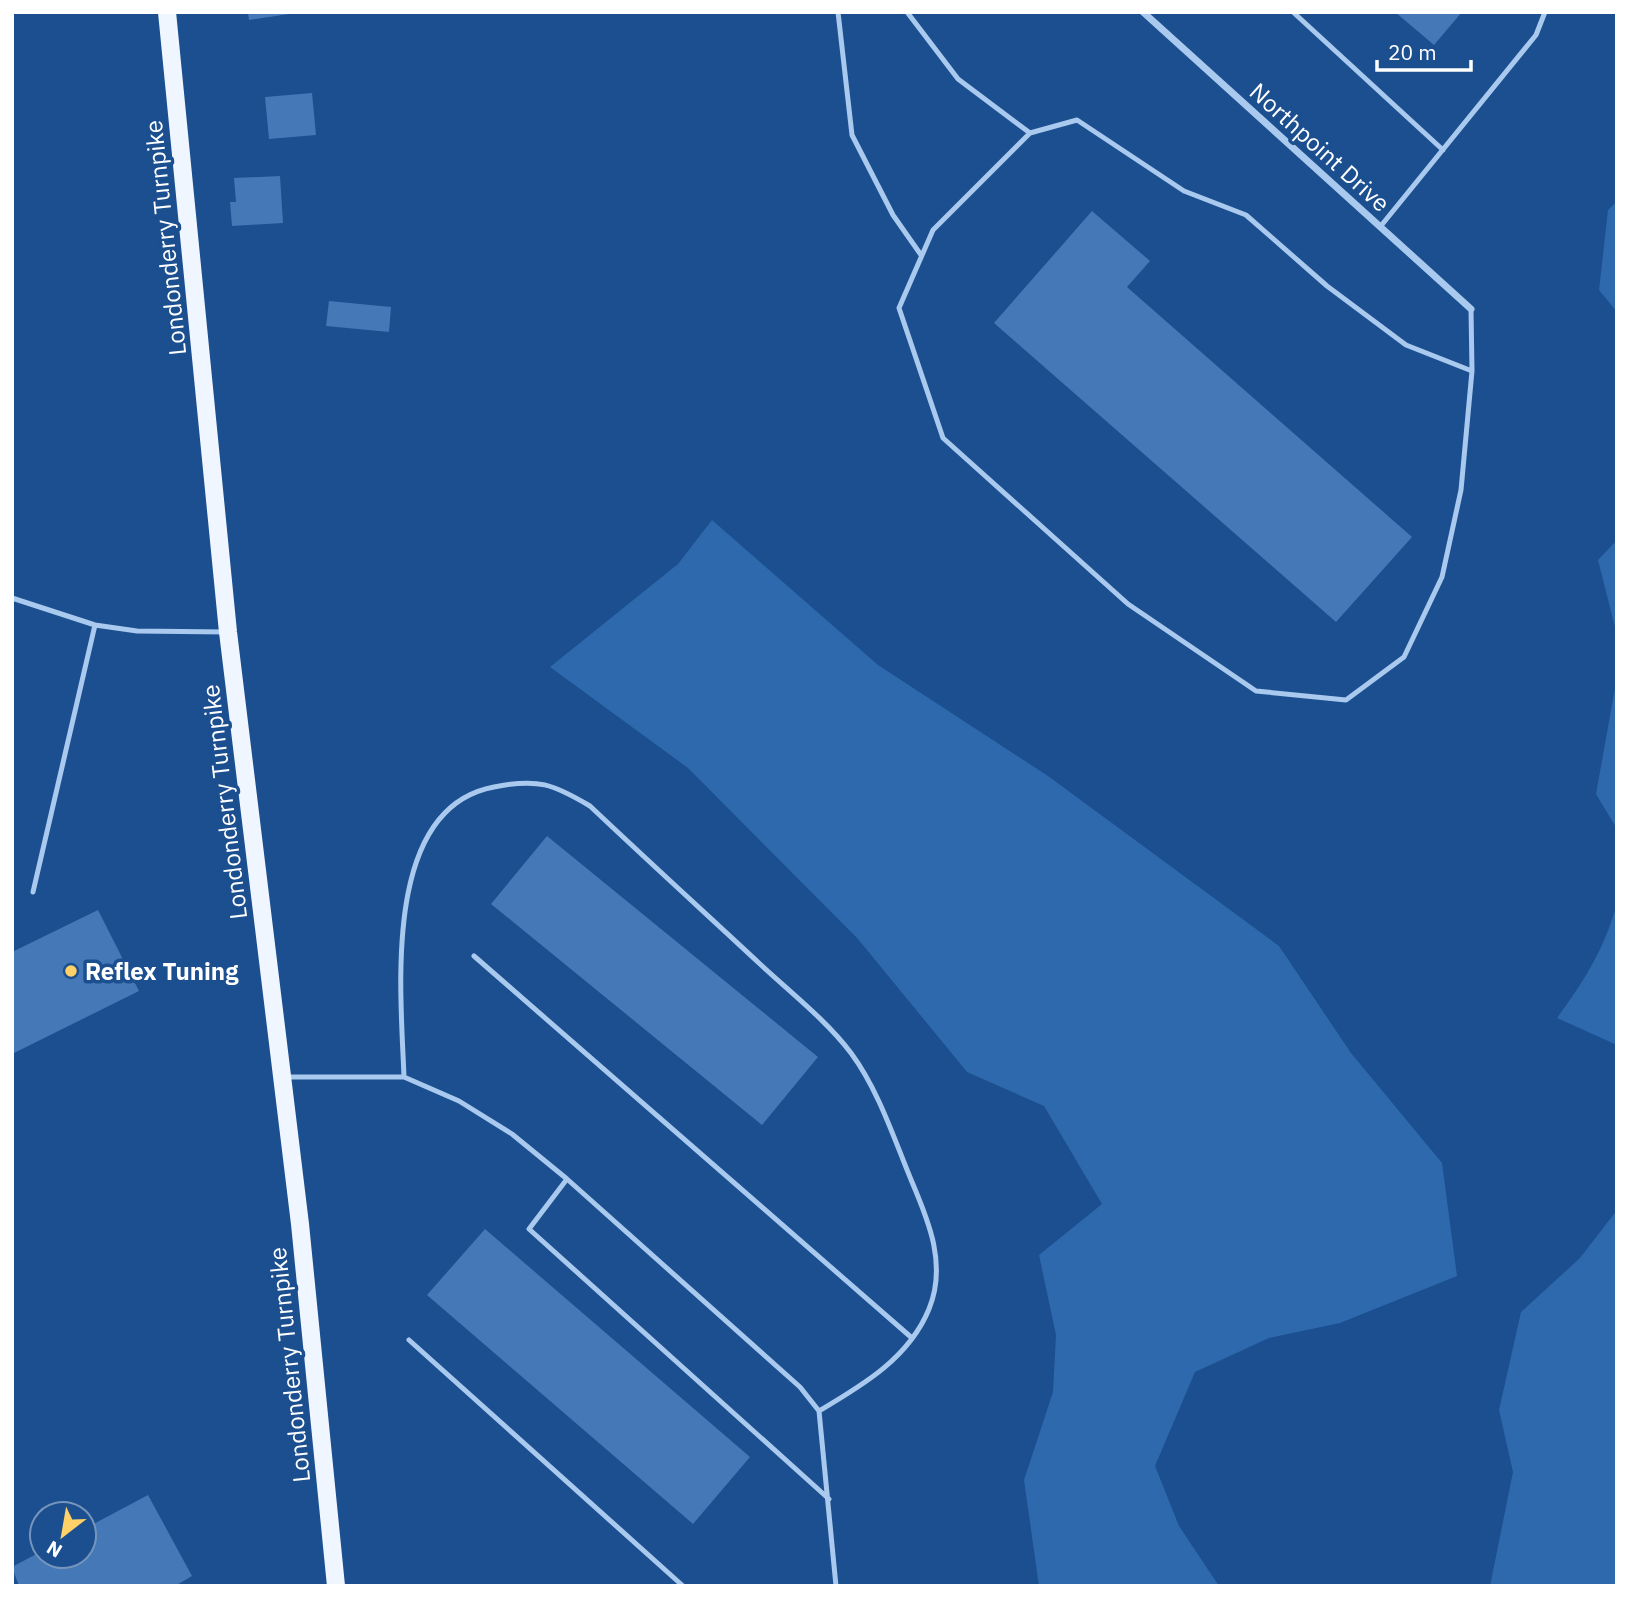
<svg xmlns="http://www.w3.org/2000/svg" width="1629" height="1598" viewBox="0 0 1629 1598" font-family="'IBM Plex Sans',sans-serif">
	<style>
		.green { fill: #2e69ad }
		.building { fill: #4478b7 }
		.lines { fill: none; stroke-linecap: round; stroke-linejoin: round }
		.service { stroke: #a9c9ee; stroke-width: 5 }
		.minor { stroke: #a9c9ee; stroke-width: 7 }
		.primary { stroke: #f0f6ff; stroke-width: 18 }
		.poi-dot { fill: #ffd166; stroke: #1b4f8f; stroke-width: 2.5 }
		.labels { text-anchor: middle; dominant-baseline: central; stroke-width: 7; stroke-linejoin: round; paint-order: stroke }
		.street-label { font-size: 24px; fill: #fff; stroke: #1b4f8f }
		.poi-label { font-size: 24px; font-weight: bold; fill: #fff; stroke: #1b4f8f; text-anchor: start }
	</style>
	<rect width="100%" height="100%" fill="#1b4f8f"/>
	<!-- green -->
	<path class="green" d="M1617 201V312L1599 290 1608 210Z
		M712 520 878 665 1048 776 1279 946 1351 1053 1442 1163 1457 1276 1340 1323 1269 1338 1195 1372 1155 1466 1179 1526 1219 1586H1039L1024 1480 1053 1392 1056 1335 1039 1255 1102 1204 1044 1106 967 1072 858 939 688 768 550 667 678 564Z
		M1617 540V635L1598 560Z
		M1617 677V829L1596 794Z
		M1617 903V1045L1557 1018C1584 981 1605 948 1617 903Z
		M1617 1210V1586H1490L1513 1472 1499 1410 1521 1312 1580 1258Z"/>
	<!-- building -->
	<path class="building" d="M248 12H289V14L249 20Z
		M1395 12H1462L1434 45Z
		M312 93 316 135 269 139 265 97Z
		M280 176 283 223 232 226 230 202H236L234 178Z
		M1092 211 1150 261 1127 287 1412 537 1336 622 994 323Z
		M329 301 391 307 389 332 326 326Z
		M547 836 818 1057 762 1125 491 904Z
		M98 910 139 991 12 1054V952Z
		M485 1229 750 1457 693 1524 427 1295Z
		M148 1495 192 1576 175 1586H19L12 1567 42 1551V1556H84V1529Z"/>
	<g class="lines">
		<!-- service -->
		<path class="service" d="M838 12 852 135 893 215 921 255
			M907 12 958 79 1030 133
			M1293 12 1443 150
			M1380 227 1536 35 1545 12
			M1471 309 1472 371 1461 490 1442 577 1404 657 1346 700 1256 691 1128 604 943 438 899 308 933 230 1030 133 1077 120 1184 191 1246 215 1327 286 1406 345 1472 371
			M12 598 95 625 137 631 225 632
			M33 892 95 625
			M474 956 912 1338
			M285 1077H404L459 1101 512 1134 567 1179 800 1387 819 1411 836 1586
			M404 1077C401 993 381 808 494 787 538 778 553 784 590 806 646 859 703 911 760 964 790 992 826 1020 851 1053 879 1091 894 1139 912 1182 929 1222 947 1265 929 1309 909 1358 863 1385 819 1411
			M567 1179 529 1229 829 1499
			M409 1340 683 1586"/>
		<!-- minor -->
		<path class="minor" d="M1143 12 1471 309"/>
		<!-- primary -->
		<path class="primary" d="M167 12 228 632 300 1224 336 1586"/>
	</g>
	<!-- markers -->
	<circle class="poi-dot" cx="71" cy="971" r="7"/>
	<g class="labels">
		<!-- street labels -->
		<g class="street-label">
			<text transform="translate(1320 147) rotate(42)">Northpoint Drive</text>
			<text transform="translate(165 238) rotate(-96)">Londonderry Turnpike</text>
			<text transform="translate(224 802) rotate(-97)">Londonderry Turnpike</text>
			<text transform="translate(289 1365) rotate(-96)">Londonderry Turnpike</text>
		</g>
		<!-- poi labels -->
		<g class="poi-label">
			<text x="85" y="971">Reflex Tuning</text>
		</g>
	</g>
	<!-- border -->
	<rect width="1629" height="1598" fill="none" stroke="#ffffff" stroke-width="28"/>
	<!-- north arrow -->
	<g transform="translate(63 1535) rotate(211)"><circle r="33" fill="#1b4f8f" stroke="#7695bc" stroke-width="2"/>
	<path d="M0-5L12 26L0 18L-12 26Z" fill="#ffd166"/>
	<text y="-10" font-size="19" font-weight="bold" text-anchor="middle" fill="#ffffff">N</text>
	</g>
	<!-- scale -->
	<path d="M1377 60v10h94v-10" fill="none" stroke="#ffffff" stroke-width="3.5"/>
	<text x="1388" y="60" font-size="21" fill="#ffffff" stroke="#1b4f8f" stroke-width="5" paint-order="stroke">20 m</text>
</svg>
